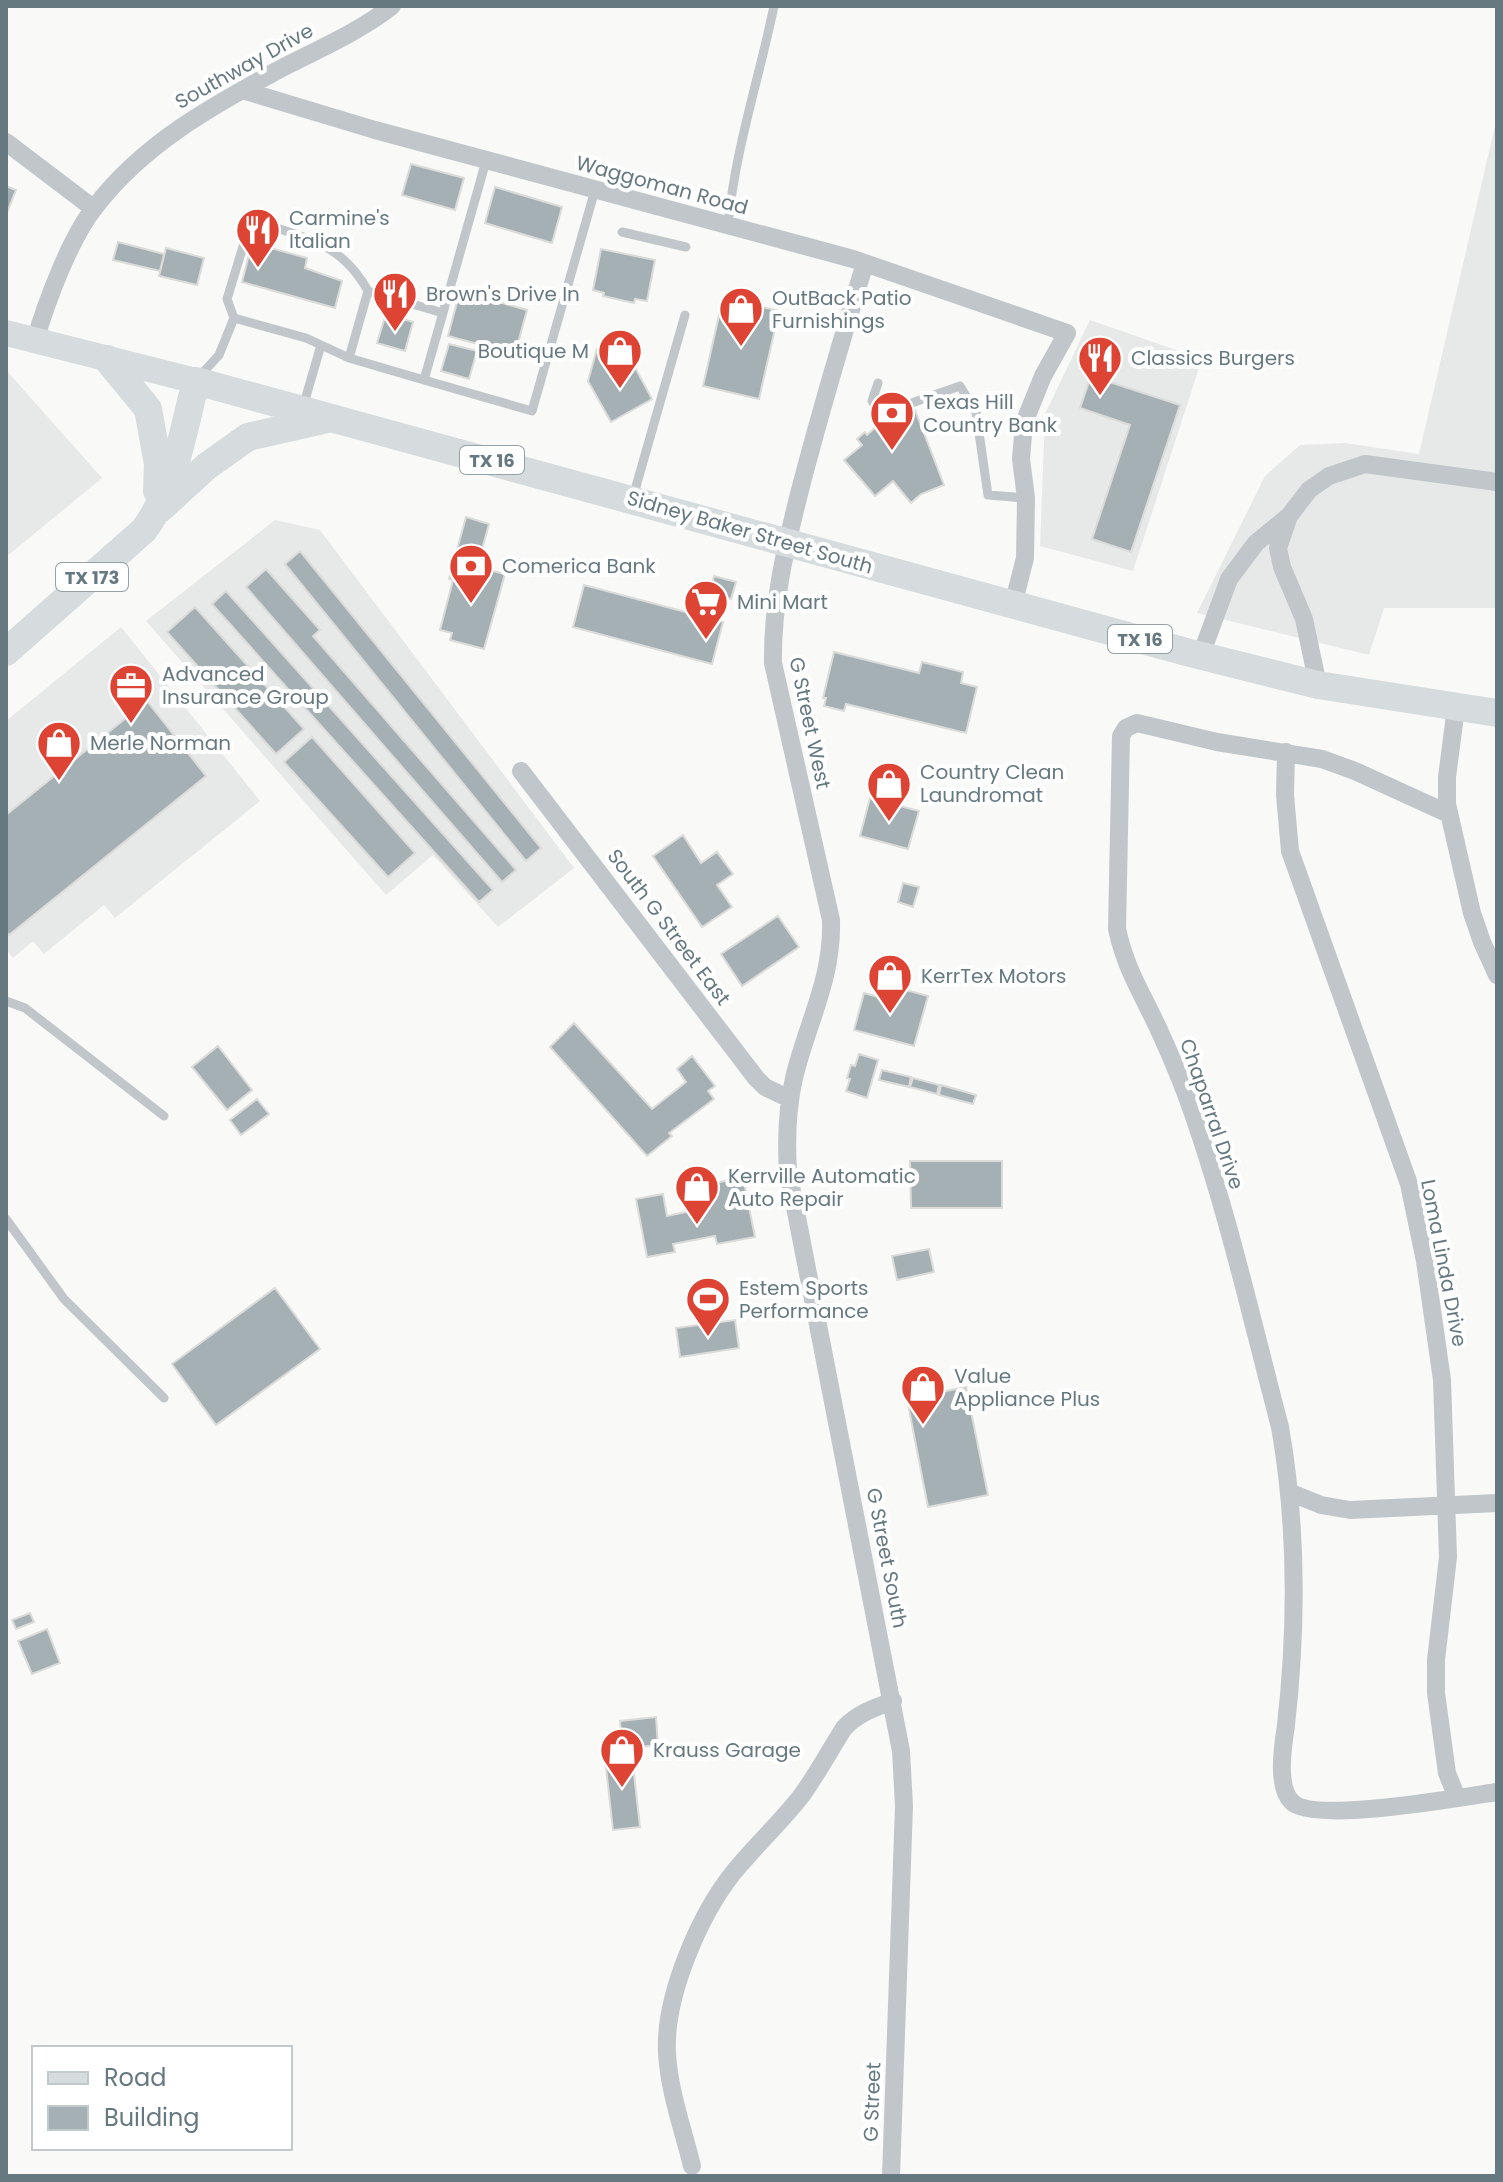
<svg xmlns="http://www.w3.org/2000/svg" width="1503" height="2182" viewBox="0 0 1503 2182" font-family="Poppins,sans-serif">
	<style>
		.built { fill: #e7e9e8 }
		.building { fill: #a5b0b4; stroke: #dbdbd9; stroke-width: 2 }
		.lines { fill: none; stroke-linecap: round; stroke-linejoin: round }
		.lane { stroke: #c0c6c9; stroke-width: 9 }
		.street { stroke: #c0c6c9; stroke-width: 18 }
		.secondary { stroke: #d6dbde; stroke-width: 26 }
		.primary { stroke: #d6dbde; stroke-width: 28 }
		.labels { text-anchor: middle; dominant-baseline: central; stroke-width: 8; stroke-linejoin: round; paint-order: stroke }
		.shield { fill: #fff; stroke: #94a1a7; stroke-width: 2 }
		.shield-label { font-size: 18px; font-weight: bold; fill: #667981 }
		.street-label { font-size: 20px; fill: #667981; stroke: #fff }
		.poi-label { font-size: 20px; fill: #667981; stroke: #fff; text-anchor: start }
	</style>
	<rect width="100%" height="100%" fill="#f9f9f7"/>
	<!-- built -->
	<path class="built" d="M1497 117V608H1384L1369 655 1197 613 1265 476 1300 445 1345 443 1419 454Z
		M1090 320 1202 359 1133 571 1040 546 1045 414Z
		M6 370 102 478 6 557Z
		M275 520 320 530 574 868 498 927 433 855 386 895 146 621Z
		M121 627 260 801 115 918 104 905 44 954 33 941 13 958 6 949V721Z"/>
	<!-- building -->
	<path class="building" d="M411 164 464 178 455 210 402 195Z
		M6 186 16 190 6 215Z
		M495 187 562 207 552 243 485 223Z
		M118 242 164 254 160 271 113 260Z
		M252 243 307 258 305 268 342 281 335 308 242 282Z
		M166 248 204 258 197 285 159 276Z
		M601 249 655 260 647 301 635 299 634 303 603 296 604 293 593 290Z
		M460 291 527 310 515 354 448 336Z
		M723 298 779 311 759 399 703 386Z
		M386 314 413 322 405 351 377 343Z
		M449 344 477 351 469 379 441 371Z
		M597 349 630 358 652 399 611 422 588 381Z
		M1091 376 1180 405 1131 552 1092 539 1130 425 1080 408Z
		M915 410 944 485 921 494 911 503 893 481 875 496 844 460 862 445 857 439 865 432 867 435 877 426 883 432 889 427 887 421Z
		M466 517 489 524 477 567 505 574 484 649 450 640 452 633 440 630 453 580 449 579Z
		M300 551 541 848 526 861 285 564Z
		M266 569 320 630 313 636 516 870 502 882 246 587Z
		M714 576 736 582 731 599 710 593Z
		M584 585 723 622 712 664 573 627Z
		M226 591 493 890 479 902 212 604Z
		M195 607 304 729 276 754 167 632Z
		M834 652 919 673 922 662 963 672 961 683 977 687 966 733 846 704 844 711 824 706 826 698H823Z
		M147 701 206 776 9 935 6 931V815Z
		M312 737 415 853 388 877 284 762Z
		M870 798 919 811 908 849 860 836Z
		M683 835 701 863 717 852 733 874 717 885 732 907 702 927 653 856Z
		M903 883 919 887 913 907 898 902Z
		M778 916 799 947 742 986 721 954Z
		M895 987 928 996 914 1046 854 1030 864 993 892 1001Z
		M574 1023 652 1109 686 1082 677 1069 692 1056 715 1086 708 1091 714 1099 669 1133 672 1136 647 1156 550 1047Z
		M218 1046 252 1090 227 1110 192 1067Z
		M859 1054 878 1060 867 1098 846 1091 850 1079 847 1078 851 1065 855 1066Z
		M882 1070 911 1077 909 1087 879 1080Z
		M913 1078 939 1085 937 1094 910 1087Z
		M941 1085 976 1095 973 1104 939 1095Z
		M257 1099 269 1114 241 1135 230 1120Z
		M910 1161H1002V1208H911Z
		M743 1177 755 1237 717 1244 715 1236 673 1244 675 1252 647 1257 636 1199 663 1194 667 1216 710 1207 706 1185Z
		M929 1249 934 1272 897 1280 892 1256Z
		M275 1288 320 1349 216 1425 172 1364Z
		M735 1320 739 1348 680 1357 676 1328Z
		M966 1387 988 1495 928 1507 907 1399Z
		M30 1613 34 1622 16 1629 12 1620Z
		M47 1629 60 1663 32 1674 18 1641Z
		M656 1717 658 1745 631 1748 640 1827 613 1830 604 1750 622 1748 620 1721Z"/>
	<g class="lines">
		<!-- lane -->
		<path class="lane" d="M486 161 424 380 532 411 595 190
			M728 225C735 150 759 79 774 6
			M622 232 686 247
			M234 318 227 299 245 240 256 224 262 223C310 240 342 244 368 291
			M198 378 219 355 234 318 306 338 349 358
			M424 380 349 358 368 291 443 313
			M878 383 872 401 878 410 886 412 960 386 976 412 988 495 1026 498
			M303 407 321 345
			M633 497 685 315
			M6 1001 25 1008 164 1116
			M6 1219 64 1299 164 1398"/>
		<!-- street -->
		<path class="street" d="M242 90 375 130 853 259 1067 333 1043 376 1024 423 1021 459 1026 498 1025 558 1013 605
			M6 142 93 208
			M865 263C842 339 819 416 799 494 785 550 772 605 773 663L831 920C833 979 807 1023 794 1078 787 1109 786 1139 788 1171L901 1751 904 1806 891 2176
			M35 341C46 303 70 238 95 207 143 144 212 106 280 69 317 50 359 32 392 6
			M1289 516 1309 490 1329 476 1365 464 1497 482
			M1201 655 1229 579 1256 543 1289 516 1278 548 1282 567 1304 619 1318 685
			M1456 708 1447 777V804L1472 913 1482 942 1497 975
			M1286 752 1285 795 1290 851 1409 1184 1425 1261 1442 1380 1448 1557 1436 1660V1693L1447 1773 1457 1798
			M521 771 756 1078 765 1087 790 1099
			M1449 814 1355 771 1322 759 1217 742 1137 723 1126 728 1121 736 1117 929C1126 970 1142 993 1159 1030 1169 1052 1179 1075 1187 1097 1226 1204 1251 1317 1280 1427 1297 1524 1297 1627 1286 1725 1283 1745 1276 1787 1292 1802 1314 1824 1463 1797 1497 1792
			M1289 1492 1321 1505 1350 1510 1497 1503
			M692 2166C683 2129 669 2091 667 2053 664 1997 699 1916 733 1873 755 1846 781 1822 802 1795 817 1774 830 1750 844 1728 858 1713 874 1708 893 1701"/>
		<!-- secondary -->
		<path class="secondary" d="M6 333 196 381"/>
		<!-- primary -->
		<path class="primary" d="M107 359 148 409 158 464 157 491
			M160 509 207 466 248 437 327 419
			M6 652 144 530C175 488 183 431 196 381L1190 653 1318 685 1497 713"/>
	</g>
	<!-- icons -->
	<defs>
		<g id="restaurant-pin" transform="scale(2.3)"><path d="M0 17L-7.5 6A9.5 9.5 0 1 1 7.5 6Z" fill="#dd4434" stroke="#fff"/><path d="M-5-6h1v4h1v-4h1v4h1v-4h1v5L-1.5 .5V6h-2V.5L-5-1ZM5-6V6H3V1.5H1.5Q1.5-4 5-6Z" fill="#fff"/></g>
		<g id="shop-pin" transform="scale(2.3)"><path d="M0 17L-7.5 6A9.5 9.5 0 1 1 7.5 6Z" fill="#dd4434" stroke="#fff"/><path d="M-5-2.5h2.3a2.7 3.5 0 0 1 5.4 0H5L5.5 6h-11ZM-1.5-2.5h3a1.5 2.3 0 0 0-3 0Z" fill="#fff"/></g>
		<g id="bank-pin" transform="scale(2.3)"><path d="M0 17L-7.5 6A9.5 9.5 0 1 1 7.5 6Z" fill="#dd4434" stroke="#fff"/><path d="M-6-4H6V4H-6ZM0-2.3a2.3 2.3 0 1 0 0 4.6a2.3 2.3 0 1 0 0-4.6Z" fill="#fff"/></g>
		<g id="supermarket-pin" transform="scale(2.3)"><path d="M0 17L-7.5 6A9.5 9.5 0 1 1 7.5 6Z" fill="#dd4434" stroke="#fff"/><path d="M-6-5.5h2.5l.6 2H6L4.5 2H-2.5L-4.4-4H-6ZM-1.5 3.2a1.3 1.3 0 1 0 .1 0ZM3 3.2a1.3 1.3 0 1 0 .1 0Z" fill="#fff"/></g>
		<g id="office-pin" transform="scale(2.3)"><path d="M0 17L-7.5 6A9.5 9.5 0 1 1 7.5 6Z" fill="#dd4434" stroke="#fff"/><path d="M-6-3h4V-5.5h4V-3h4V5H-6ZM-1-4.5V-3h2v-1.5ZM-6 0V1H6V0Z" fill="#fff"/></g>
		<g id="stadium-pin" transform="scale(2.3)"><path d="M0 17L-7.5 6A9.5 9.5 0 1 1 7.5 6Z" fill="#dd4434" stroke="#fff"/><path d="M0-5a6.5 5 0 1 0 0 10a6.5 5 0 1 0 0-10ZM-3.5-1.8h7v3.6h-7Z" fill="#fff"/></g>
	</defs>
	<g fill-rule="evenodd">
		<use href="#restaurant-pin" x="258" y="230"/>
		<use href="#restaurant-pin" x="395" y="294"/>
		<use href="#shop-pin" x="741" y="309"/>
		<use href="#shop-pin" x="620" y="351"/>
		<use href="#restaurant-pin" x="1100" y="358"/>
		<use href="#bank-pin" x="892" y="413"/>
		<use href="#bank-pin" x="471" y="566"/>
		<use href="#supermarket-pin" x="706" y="602"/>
		<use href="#office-pin" x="131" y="686"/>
		<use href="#shop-pin" x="59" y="743"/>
		<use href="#shop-pin" x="889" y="784"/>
		<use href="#shop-pin" x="890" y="976"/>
		<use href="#shop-pin" x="697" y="1187"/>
		<use href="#stadium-pin" x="708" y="1299"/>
		<use href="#shop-pin" x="923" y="1387"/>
		<use href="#shop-pin" x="622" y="1750"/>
	</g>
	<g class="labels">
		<!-- shield labels -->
		<g class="shield">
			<rect x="460" y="446" width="64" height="28" rx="6"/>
			<rect x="56" y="563" width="72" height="28" rx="6"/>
			<rect x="1108" y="625" width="64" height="28" rx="6"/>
		</g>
		<g class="shield-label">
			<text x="492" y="460">TX 16</text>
			<text x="92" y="577">TX 173</text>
			<text x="1140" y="639">TX 16</text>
		</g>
		<!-- street labels -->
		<g class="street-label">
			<text transform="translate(244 66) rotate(-29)">Southway Drive</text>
			<text transform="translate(662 185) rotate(15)">Waggoman Road</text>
			<text transform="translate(750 532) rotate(16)">Sidney Baker Street South</text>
			<text transform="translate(810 723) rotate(78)">G Street West</text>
			<text transform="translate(669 927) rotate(53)">South G Street East</text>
			<text transform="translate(1212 1114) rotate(71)">Chaparral Drive</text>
			<text transform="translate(1444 1263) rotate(79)">Loma Linda Drive</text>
			<text transform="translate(887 1558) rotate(79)">G Street South</text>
			<text transform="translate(872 2102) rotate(-88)">G Street</text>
		</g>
		<!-- poi labels -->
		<g class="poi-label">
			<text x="289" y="218">Carmine's<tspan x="289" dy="23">Italian</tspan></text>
			<text x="426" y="294">Brown's Drive In</text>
			<text x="772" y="298">OutBack Patio<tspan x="772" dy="23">Furnishings</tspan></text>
			<text x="589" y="351" text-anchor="end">Boutique M</text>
			<text x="1131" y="358">Classics Burgers</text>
			<text x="923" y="402">Texas Hill<tspan x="923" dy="23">Country Bank</tspan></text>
			<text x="502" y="566">Comerica Bank</text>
			<text x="737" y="602">Mini Mart</text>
			<text x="162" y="674">Advanced<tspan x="162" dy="23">Insurance Group</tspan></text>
			<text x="90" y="743">Merle Norman</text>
			<text x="920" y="772">Country Clean<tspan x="920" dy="23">Laundromat</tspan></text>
			<text x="921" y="976">KerrTex Motors</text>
			<text x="728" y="1176">Kerrville Automatic<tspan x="728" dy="23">Auto Repair</tspan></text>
			<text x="739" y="1288">Estem Sports<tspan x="739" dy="23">Performance</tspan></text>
			<text x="954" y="1376">Value<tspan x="954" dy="23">Appliance Plus</tspan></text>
			<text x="653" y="1750">Krauss Garage</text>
		</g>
	</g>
	<!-- border -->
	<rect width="1503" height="2182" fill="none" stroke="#667981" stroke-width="16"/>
	<!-- legend -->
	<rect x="32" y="2046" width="260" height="104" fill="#ffffff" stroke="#c2c9cd" stroke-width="2"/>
	<rect x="48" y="2072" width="40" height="12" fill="#d6dbde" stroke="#c2c9cd" stroke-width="2"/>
	<text x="104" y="2086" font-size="24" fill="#667981">Road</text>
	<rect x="48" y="2106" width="40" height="24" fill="#a5b0b4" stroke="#c2c9cd" stroke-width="2"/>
	<text x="104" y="2126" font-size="24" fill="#667981">Building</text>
</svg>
